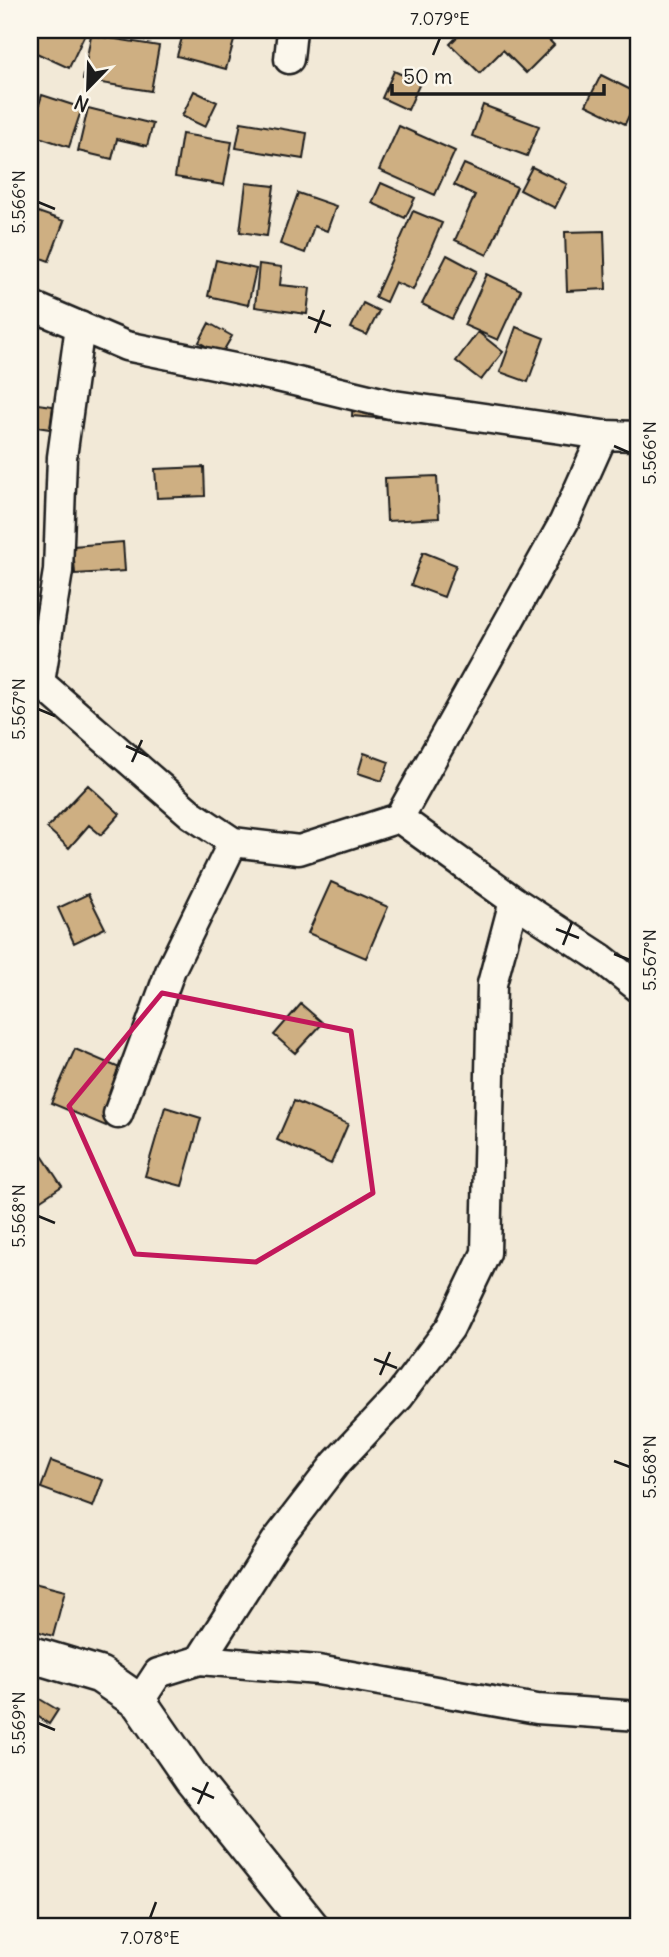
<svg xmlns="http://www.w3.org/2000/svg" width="669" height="1957" viewBox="0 0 669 1957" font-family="Delius,sans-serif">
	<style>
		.building { fill: #ceaf82; stroke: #1c1c1c; stroke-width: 2 }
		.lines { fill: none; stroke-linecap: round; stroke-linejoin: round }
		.minor-casing { stroke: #1c1c1c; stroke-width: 33 }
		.tertiary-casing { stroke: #1c1c1c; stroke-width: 40 }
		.minor { stroke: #fbf7ec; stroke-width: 28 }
		.tertiary { stroke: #fbf7ec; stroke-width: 35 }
		.marked { fill: none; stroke: #c2185b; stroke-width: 5; stroke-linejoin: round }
		.ticks { fill: none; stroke: #1c1c1c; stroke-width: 2.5 }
		.neatline { fill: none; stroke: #1c1c1c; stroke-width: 2.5 }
		.ticks-label { font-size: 18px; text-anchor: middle; fill: #1c1c1c }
	</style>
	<rect width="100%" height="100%" fill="#f2e9d7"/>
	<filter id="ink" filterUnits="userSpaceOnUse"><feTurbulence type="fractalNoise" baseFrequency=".0143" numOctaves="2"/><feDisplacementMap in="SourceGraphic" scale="14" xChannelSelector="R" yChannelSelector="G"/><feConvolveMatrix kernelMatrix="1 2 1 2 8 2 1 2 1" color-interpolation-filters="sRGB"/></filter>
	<g filter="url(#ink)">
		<!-- building -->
		<path class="building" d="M30 30H87L69 68 30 50Z
			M184 30H237L226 69 177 56Z
			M464 30H539L554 45 526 73 503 50 480 73 450 44Z
			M91 35 159 46 151 91 83 80Z
			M394 71 420 83 408 110 382 98Z
			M601 75 639 94 625 124 586 105Z
			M194 91 217 102 205 127 182 116Z
			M42 95 82 108 69 147 30 134Z
			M483 105 539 126 527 156 472 136Z
			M88 108 153 124 147 146 117 139 112 159 78 151Z
			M241 122 307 133 303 159 236 148Z
			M399 126 455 151 435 195 379 170Z
			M182 134 232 142 224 185 175 177Z
			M464 164 517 187 487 255 455 240 475 195 454 185Z
			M532 167 567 184 555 208 520 190Z
			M246 183 274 186 267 236 240 232Z
			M381 183 415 198 405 218 372 203Z
			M298 193 336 206 327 231 314 226 305 253 280 244Z
			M413 211 442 223 413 290 395 282 386 302 375 297Z
			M38 212 64 221 49 261 30 254V235Z
			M604 231 606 289 567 291 565 232Z
			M447 255 477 271 452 319 422 304Z
			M216 260 256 269 248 305 208 296Z
			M259 264 282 267 280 285 310 288 307 314 255 307Z
			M487 274 521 290 498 340 464 325Z
			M363 303 379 311 367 335 351 328Z
			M209 323 232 336 221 355 199 342Z
			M516 327 544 338 528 382 500 372Z
			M478 332 503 352 481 380 456 361Z
			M353 397 389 400 388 419 352 416Z
			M30 403 53 406 50 429 30 426Z
			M204 467 205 496 157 498 155 469Z
			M437 476 439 518 387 521 385 478Z
			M123 542 125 571 75 574 73 546Z
			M423 552 456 565 444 597 411 585Z
			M364 753 389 762 382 781 358 773Z
			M88 785 120 814 101 835 89 825 69 848 47 828Z
			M331 882 388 907 366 958 308 933Z
			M88 894 105 928 74 943 58 908Z
			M301 1004 323 1023 295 1053 274 1035Z
			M75 1049 129 1072 106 1126 51 1103Z
			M294 1101 348 1124 331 1164 277 1140Z
			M165 1107 201 1118 182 1186 145 1176Z
			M37 1148 62 1186 30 1207V1153Z
			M51 1461 103 1480 93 1507 41 1488Z
			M30 1582 65 1591 53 1636 30 1629Z
			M38 1698 58 1710 49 1724 30 1711Z"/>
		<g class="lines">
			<!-- minor casing -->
			<g class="minor-casing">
				<path id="minor" d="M289 59 292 30
					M30 305 126 346 273 376 394 405 603 435 639 436
					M30 674 191 814 233 842 299 850 399 818 564 522 603 435
					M40 682 58 571 62 457 80 326
					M399 818 514 901 601 958 639 988
					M118 1114 171 969 233 842
					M200 1660 276 1541 336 1463 398 1397 450 1328 486 1253 492 984 514 901
					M139 1702 158 1673 200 1660 318 1670 537 1709 639 1716"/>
			</g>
			<!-- tertiary casing -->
			<g class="tertiary-casing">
				<path id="tertiary" d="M30 1654 100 1675 139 1702 192 1779 311 1927"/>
			</g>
			<!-- minor -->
			<use href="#minor" class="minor"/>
			<!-- tertiary -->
			<use href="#tertiary" class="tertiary"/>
		</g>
	</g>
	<!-- marked area -->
	<path class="marked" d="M162 993 351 1031 373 1193 256 1262 135 1254 69 1106Z"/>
	<!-- ticks -->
	<path class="ticks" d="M433 55 440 38M38 202 55 209M308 317 331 326M315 333 324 310M614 446 630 453M38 709 55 716M126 746 148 756M132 762 142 740M556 929 579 938M563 945 572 922M614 954 630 960M38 1216 55 1223M374 1359 397 1368M380 1375 390 1352M614 1461 630 1467M38 1723 55 1730M192 1788 214 1798M198 1804 208 1782M150 1918 156 1902"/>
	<!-- margin -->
	<rect width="669" height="1957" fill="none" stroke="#fbf7ec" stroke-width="77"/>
	<!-- north arrow -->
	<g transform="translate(88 88) rotate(203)" stroke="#fbf7ec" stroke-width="5" paint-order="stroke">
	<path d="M0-5L12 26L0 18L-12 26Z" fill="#1c1c1c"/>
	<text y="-10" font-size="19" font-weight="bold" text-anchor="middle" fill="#1c1c1c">N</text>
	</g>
	<!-- scale -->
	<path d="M392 84v10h212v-10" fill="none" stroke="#1c1c1c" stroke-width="3.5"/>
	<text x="403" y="84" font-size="21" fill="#1c1c1c" stroke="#fbf7ec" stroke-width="5" paint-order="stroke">50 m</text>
	<rect x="38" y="38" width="592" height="1880" class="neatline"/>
	<g class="ticks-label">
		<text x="440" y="25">7.079°E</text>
		<text transform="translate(19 202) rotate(-90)" y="6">5.566°N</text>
		<text transform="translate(650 453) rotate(-90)" y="6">5.566°N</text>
		<text transform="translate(19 709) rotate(-90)" y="6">5.567°N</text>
		<text transform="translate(650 960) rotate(-90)" y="6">5.567°N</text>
		<text transform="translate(19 1216) rotate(-90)" y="6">5.568°N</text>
		<text transform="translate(650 1467) rotate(-90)" y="6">5.568°N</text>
		<text transform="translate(19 1723) rotate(-90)" y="6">5.569°N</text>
		<text x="150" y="1944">7.078°E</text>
	</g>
</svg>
